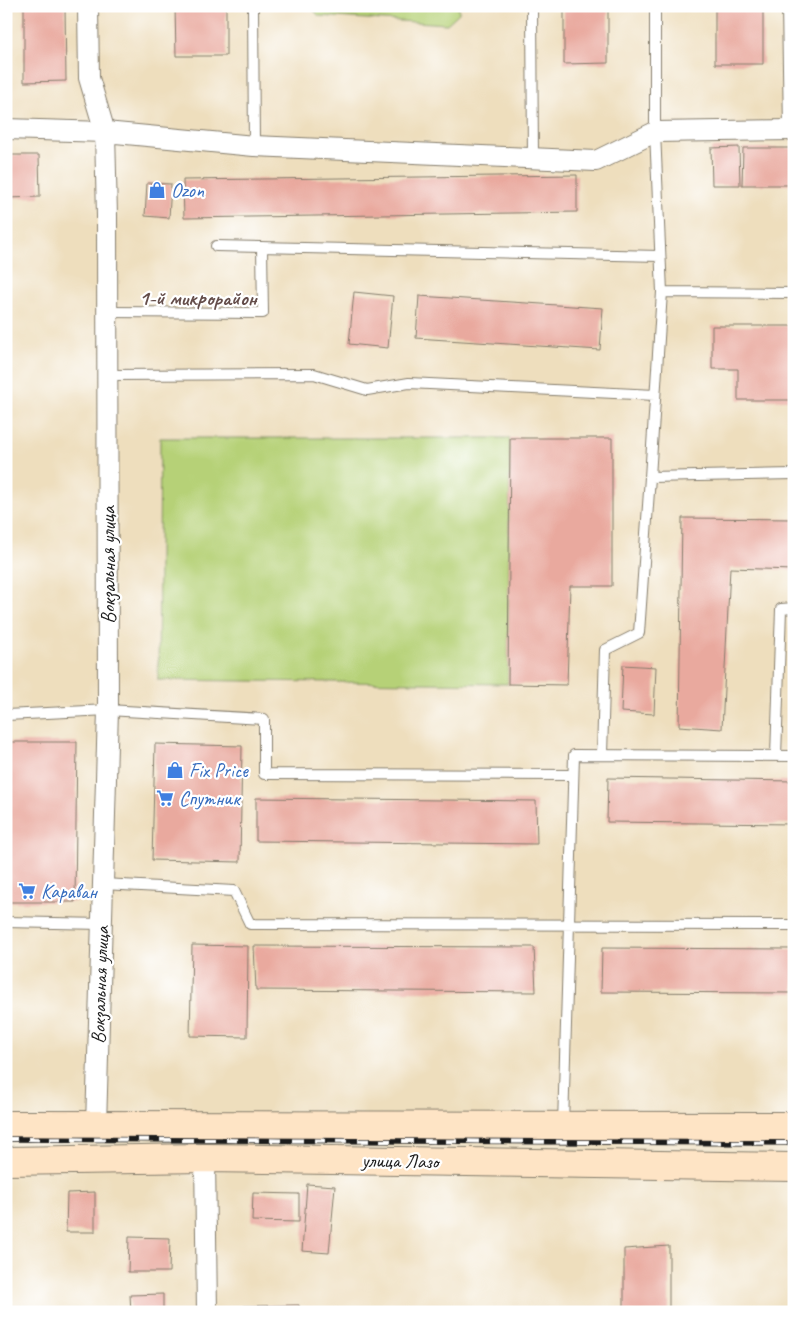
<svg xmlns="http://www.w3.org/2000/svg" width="800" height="1318" viewBox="0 0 800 1318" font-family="Caveat,sans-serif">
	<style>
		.green { fill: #b6d177; stroke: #69764a }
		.building { fill: #e9a99e }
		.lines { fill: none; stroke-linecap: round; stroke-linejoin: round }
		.lane-casing { stroke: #857d6c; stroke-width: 12 }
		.street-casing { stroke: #857d6c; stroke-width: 22 }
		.secondary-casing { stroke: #857d6c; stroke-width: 30 }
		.lane { stroke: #fff; stroke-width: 10 }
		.street { stroke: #fff; stroke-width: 20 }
		.secondary { stroke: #fee4c5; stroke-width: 28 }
		.rail-casing { stroke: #1c1c1c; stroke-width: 5.5 }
		.rail { stroke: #fff; stroke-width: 4; stroke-dasharray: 11; stroke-linecap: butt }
		.labels { text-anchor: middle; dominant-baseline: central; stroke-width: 4.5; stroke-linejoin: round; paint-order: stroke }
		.shop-label { font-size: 20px; fill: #366cbe; stroke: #fff; text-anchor: start }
		.street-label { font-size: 20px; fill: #1c1c1c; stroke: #fff }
		.neighbourhood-label { font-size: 21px; font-weight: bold; fill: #644d4a; stroke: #fff }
	</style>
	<rect width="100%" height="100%" fill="#fff"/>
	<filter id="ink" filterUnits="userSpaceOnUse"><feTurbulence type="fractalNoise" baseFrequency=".02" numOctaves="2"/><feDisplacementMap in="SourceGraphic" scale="10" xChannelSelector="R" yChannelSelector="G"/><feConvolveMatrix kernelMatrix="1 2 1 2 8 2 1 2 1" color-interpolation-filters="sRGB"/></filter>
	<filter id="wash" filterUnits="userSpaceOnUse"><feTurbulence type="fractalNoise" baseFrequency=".0096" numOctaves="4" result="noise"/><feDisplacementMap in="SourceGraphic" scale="20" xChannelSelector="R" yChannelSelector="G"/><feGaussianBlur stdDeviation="1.12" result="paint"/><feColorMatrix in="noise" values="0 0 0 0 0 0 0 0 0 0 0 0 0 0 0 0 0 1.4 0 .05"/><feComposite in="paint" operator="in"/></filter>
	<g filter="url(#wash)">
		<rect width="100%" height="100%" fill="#eedebd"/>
		<!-- green -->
		<path class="green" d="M310 6H459V13L447 24 319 16Z
			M160 438H510L508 684 158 680Z"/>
		<g id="blocks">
			<!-- building -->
			<path class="building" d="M24 6H65L66 81 24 82Z
				M175 6H226V56H176Z
				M564 6H608V63L564 64Z
				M715 6H763V64H715Z
				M739 147 740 185H712L711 148Z
				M743 148H794V185H742Z
				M6 155H39L40 197 6 198Z
				M577 175V212L184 218 183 180Z
				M147 183 171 184 169 218 145 216Z
				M354 292 393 296 388 348 349 344Z
				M419 296 603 308 600 350 416 338Z
				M712 326H794V400H738V369H712Z
				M510 438H612V586H570L567 685 508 684Z
				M682 518 794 519V570L730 568 722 729 679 726Z
				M623 665 656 667 654 714 621 712Z
				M6 742H77L75 902H6Z
				M155 744 242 746 240 862 152 860Z
				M608 778 794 781V824L607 822Z
				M256 798 536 801 537 844 256 841Z
				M192 945 248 946 247 1037 190 1036Z
				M254 946 534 947 536 992 256 990Z
				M602 948 794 949V993L601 992Z
				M307 1184 335 1186 329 1253 302 1251Z
				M95 1192V1232H66L67 1193Z
				M253 1193 299 1194V1222L252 1221Z
				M129 1237 170 1238 169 1272H128Z
				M669 1246V1312H624V1249Z
				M163 1294V1312H131L130 1295Z
				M299 1305V1312H244V1306Z"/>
		</g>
	</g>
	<g filter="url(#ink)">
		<use href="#blocks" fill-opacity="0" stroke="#857d6c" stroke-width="1"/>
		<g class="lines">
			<!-- lane casing -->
			<g class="lane-casing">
				<path id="lane" d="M253 6 254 146
					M532 6 533 160
					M655 6V132L662 292 794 293
					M787 6 789 130
					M216 246 660 256
					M107 312 263 313 262 247
					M107 375 314 374 367 390 409 383 655 395
					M650 477 662 292
					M6 715 108 710 264 719V774L573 775
					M602 755 605 650 639 633 650 477 794 474
					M776 756 781 609 794 608
					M103 884 234 891 250 924 794 925
					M6 922 102 924
					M563 1125 574 755 794 756"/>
			</g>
			<!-- street casing -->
			<g class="street-casing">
				<path id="street" d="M88 6 89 78 105 132 107 216 108 710 96 1126
					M6 129 105 132 254 146 596 161 655 132 794 130
					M205 1158 207 1312"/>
			</g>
			<!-- secondary casing -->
			<g class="secondary-casing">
				<path id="secondary" d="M6 1125 794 1126
					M6 1161 205 1158 794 1167"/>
			</g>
			<!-- lane -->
			<use href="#lane" class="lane"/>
			<!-- street -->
			<use href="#street" class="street"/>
			<!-- secondary -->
			<use href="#secondary" class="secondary"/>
			<!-- rail casing -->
			<g class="rail-casing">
				<path id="rail" d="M6 1139 794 1143"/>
			</g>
			<!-- rail -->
			<use href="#rail" class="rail"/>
		</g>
	</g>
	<!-- icons -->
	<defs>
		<g id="shop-bare" transform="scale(1.35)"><path d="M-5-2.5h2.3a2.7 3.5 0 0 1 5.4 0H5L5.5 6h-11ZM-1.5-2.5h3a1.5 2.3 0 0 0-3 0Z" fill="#3f7fe0" stroke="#fff" stroke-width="2.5" paint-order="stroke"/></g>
		<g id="supermarket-bare" transform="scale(1.35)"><path d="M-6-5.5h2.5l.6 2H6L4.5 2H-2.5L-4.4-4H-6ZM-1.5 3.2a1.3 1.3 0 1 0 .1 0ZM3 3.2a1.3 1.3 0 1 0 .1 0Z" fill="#3f7fe0" stroke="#fff" stroke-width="2.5" paint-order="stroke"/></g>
	</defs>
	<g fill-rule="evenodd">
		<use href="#shop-bare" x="157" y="190"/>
		<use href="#shop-bare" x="175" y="770"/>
		<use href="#supermarket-bare" x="165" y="798"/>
		<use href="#supermarket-bare" x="27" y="891"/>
	</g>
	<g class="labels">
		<!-- shop labels -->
		<g class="shop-label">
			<text x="171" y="190">Ozon</text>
			<text x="189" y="770">Fix Price</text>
			<text x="179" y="798">Спутник</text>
			<text x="41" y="891">Караван</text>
		</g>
		<!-- street labels -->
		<g class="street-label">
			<text transform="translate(108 565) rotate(-90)">Вокзальная улица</text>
			<text transform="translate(100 985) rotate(-88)">Вокзальная улица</text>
			<text transform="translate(400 1161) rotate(1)">улица Лазо</text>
		</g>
		<!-- neighbourhood labels -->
		<g class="neighbourhood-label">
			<text x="198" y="298">1-й микрорайон</text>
		</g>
	</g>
	<!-- margin -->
	<rect width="800" height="1318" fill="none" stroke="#fff" stroke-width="25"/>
</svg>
